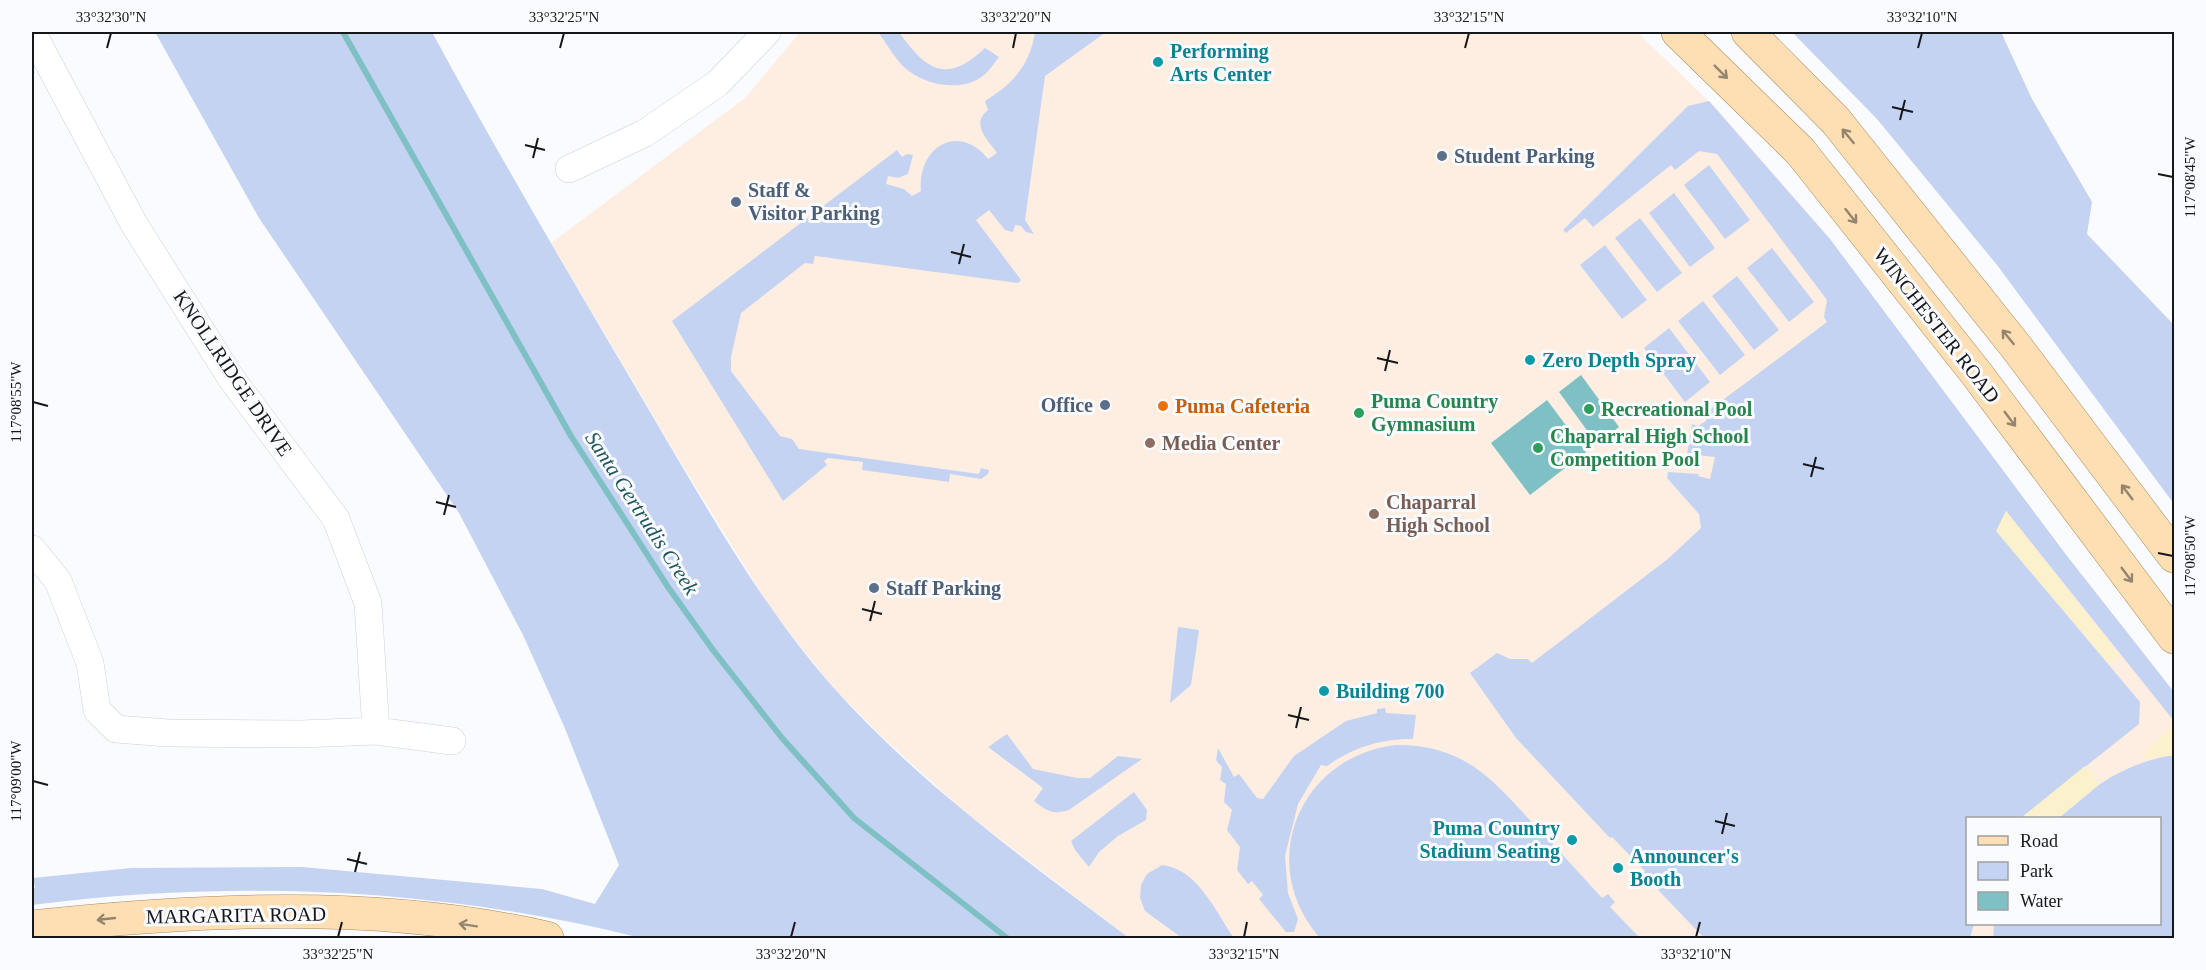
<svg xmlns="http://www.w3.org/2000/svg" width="2206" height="970" viewBox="0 0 2206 970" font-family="Georgia,serif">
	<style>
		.education { fill: #fdeee1; fill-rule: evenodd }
		.green { fill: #c5d3f3 }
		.sand { fill: #fbf1cc }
		.water { fill: #7fc0c5 }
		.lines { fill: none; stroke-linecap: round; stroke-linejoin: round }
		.stream { stroke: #7fc0c5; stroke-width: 6 }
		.minor-casing { stroke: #ccd0d9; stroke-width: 28 }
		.major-casing { stroke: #ab8b5c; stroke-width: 34 }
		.minor { stroke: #fff; stroke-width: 27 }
		.major { stroke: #fddfb3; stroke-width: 33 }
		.oneway { stroke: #95856e }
		.ticks { fill: none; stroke: #16171a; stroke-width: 2 }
		.culture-dot { fill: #0f9aa8; stroke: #f9fbfe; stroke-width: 2 }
		.service-dot { fill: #5c6f8a; stroke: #f9fbfe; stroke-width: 2 }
		.food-dot { fill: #e8710a; stroke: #f9fbfe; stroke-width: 2 }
		.leisure-dot { fill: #2e9e5b; stroke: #f9fbfe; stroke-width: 2 }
		.education-dot { fill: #8d6e63; stroke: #f9fbfe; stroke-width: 2 }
		.labels { text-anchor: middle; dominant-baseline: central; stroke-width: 6; stroke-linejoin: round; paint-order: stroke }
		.culture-label { font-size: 20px; font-weight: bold; fill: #0d838f; stroke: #f9fbfe; text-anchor: start }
		.service-label { font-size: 20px; font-weight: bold; fill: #4e5e75; stroke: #f9fbfe; text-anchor: start }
		.street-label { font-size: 20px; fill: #16171a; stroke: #f9fbfe }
		.leisure-label { font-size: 20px; font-weight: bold; fill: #27864d; stroke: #f9fbfe; text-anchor: start }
		.food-label { font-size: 20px; font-weight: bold; fill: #c56008; stroke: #f9fbfe; text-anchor: start }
		.education-label { font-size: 20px; font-weight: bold; fill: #785e54; stroke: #f9fbfe; text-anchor: start }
		.water-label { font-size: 21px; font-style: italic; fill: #20575b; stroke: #f9fbfe }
		.neatline { fill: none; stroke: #16171a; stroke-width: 2 }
		.ticks-label { font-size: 15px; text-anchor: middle; fill: #16171a }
	</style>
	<rect width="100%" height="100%" fill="#f9fbfe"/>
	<!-- education -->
	<path class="education" d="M800 32H1637L1715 107 1830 239 2067 556 2174 692V938H1129L966 813 880 735 832 686 773 612 687 473 551 243 745 98ZM1968 818H2160V924H1968Z"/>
	<!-- green -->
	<path class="green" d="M155 32H432C500 158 573 281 646 405 703 501 758 602 832 686 919 784 1026 860 1129 938H641C441 888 236 879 32 905V889L35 888 33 878 131 868 302 867 542 889 595 904 619 865 564 726 523 635 459 513 259 218Z
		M878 32H899C926 70 946 85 985 48L999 57C995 62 990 70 984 75 964 92 930 86 910 72 897 63 887 44 878 32Z
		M1035 32H1106L1045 76 1025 220 1034 234 1026 232 1021 226 1015 225 1013 232 1005 230 989 210 976 220 1021 280 1018 283 815 256 813 264 805 263 741 313 731 357V371L780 436 792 439 799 449 979 474 981 468 989 470 988 474 981 479 950 474 949 482 862 470 863 462 828 458 824 461 827 465 783 501 672 321 897 150 902 157 907 154 913 155 908 174 898 178 888 176 886 184 904 189 912 196 921 191C917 147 959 122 988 159L997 153C988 140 970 124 988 110L985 101C1013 84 1030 65 1035 32Z
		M1792 32H2001L2032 99 2092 202 2087 234 2174 325V504L1997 265 1877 119Z
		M1709 101 1830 239 2067 556 2174 692V721L2006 511 1997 532 2140 702 2139 724 2021 818H1968V924H1974L1970 938H1704L1643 874 1645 871 1612 837 1610 838 1516 738 1470 673 1497 653 1510 659H1528L1532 663 1669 558 1701 528 1699 514 1667 478 1668 472 1699 474 1698 476 1710 479 1715 457 1687 454 1692 424 1698 426 1706 421 1708 411 1827 322 1824 317 1827 300 1717 154 1699 151 1675 170 1671 165 1593 227 1585 218 1566 233 1563 230 1688 106Z
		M1709 165 1750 220 1725 239 1684 185Z
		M1674 193 1715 248 1690 267 1649 213Z
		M1640 218 1682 273 1657 292 1615 238Z
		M1605 245 1647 300 1622 319 1580 265Z
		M1772 248 1814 302 1789 322 1747 268Z
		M1737 276 1779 330 1754 350 1712 296Z
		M1703 301 1745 355 1720 375 1678 321Z
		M1669 328 1710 382 1685 402 1644 348Z
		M1178 627 1199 630 1191 685 1170 703Z
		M1385 708 1386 713 1416 715 1413 739C1380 739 1354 747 1327 766L1321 765 1298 804 1285 856 1288 893 1298 919 1294 932H1286L1259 899 1263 895 1252 881 1248 884 1237 870 1240 847 1227 830 1232 810 1224 802 1226 784 1220 780 1222 767 1216 760 1218 748 1234 777 1239 774 1257 798 1263 799 1294 756 1346 721 1377 713V709Z
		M1007 734 1033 769 1077 778H1090L1118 756 1142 759 1069 810C1053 815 1047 811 1034 801L1043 788 988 747Z
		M1396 745C1469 745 1495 783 1540 831L1545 828 1554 837 1551 842 1602 898 1608 894 1615 902 1610 907 1640 938H1320C1255 864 1299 756 1396 745Z
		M2174 755V938H1993L1994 924H2160V818H2059C2092 785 2128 762 2174 755Z
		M1134 792 1147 810 1146 820 1118 836 1099 852 1089 867 1075 850 1071 841Z
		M1162 865C1198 869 1215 911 1234 938H1182L1145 911 1140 898 1141 885 1147 874Z"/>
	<!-- sand -->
	<path class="sand" d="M2006 511 2120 656 2109 664 1996 531Z
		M2174 724V755L2147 759 2143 754Z
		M2085 766 2100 784 2059 818H2021Z"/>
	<!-- water -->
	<path class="water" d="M1581 375 1619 427 1597 444 1559 392Z
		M1547 400 1586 452 1530 495 1491 443Z"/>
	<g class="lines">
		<!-- stream -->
		<path class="stream" d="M343 32 571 436 668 587 713 650 782 738 854 818 1007 938"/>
		<!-- minor casing -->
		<g class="minor-casing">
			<path id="minor" d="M32 32 134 224 231 378 336 519 368 603 376 731
				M569 169 645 133 718 83 767 32
				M32 549 58 581 90 663 97 710 116 729 168 733 301 734 376 731 452 741"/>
		</g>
		<!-- major casing -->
		<g class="major-casing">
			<path id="major" d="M1678 32 1800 151 1976 373 2174 637
				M1748 32 1836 121 2017 348 2174 556
				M32 927C201 909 379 900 547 938"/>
		</g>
		<!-- minor -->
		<use href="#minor" class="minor"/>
		<!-- major -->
		<use href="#major" class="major"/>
	</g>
	<!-- one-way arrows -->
	<defs><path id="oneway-shaft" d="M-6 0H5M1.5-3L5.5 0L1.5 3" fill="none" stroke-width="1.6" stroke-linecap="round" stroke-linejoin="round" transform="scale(1.5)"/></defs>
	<g class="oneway">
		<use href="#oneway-shaft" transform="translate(1721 72) rotate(45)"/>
		<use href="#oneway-shaft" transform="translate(1848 136) rotate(-129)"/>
		<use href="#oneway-shaft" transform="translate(1851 216) rotate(52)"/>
		<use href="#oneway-shaft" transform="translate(2008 337) rotate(-129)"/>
		<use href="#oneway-shaft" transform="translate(2010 419) rotate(53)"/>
		<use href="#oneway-shaft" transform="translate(2127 492) rotate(-127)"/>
		<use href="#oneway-shaft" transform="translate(2127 575) rotate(53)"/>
		<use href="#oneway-shaft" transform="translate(106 919) rotate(174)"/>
		<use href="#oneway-shaft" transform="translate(468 925) rotate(-171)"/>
	</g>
	<!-- ticks -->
	<path class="ticks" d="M107 48 111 33M560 48 564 33M1013 48 1016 33M1465 48 1469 33M1918 48 1922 33M1892 107 1913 112M1900 120 1905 100M525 145 545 150M533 158 538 138M2158 174 2173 177M951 252 971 257M959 264 964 244M1377 358 1398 363M1385 371 1390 350M33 402 48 406M1803 464 1824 469M1811 477 1816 457M436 502 456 507M444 515 449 495M2158 553 2173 556M862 609 882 614M870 621 875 601M1288 715 1309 720M1296 728 1301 707M33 781 48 785M1715 821 1735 826M1722 834 1727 813M347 859 367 864M355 872 360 852M338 937 342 922M791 937 795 922M1244 937 1247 922M1696 937 1700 922"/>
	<!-- markers -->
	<g class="culture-dot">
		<circle cx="1158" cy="62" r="6"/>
		<circle cx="1530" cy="360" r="6"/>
		<circle cx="1324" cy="691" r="6"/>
		<circle cx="1572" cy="840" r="6"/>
		<circle cx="1618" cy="868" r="6"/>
	</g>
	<g class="service-dot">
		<circle cx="1442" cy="156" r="6"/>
		<circle cx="736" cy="202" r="6"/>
		<circle cx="1105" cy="405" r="6"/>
		<circle cx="874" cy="588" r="6"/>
	</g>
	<circle class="food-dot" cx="1163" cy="406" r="6"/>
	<g class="leisure-dot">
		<circle cx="1589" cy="409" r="6"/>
		<circle cx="1359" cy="413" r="6"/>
		<circle cx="1538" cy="448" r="6"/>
	</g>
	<g class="education-dot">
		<circle cx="1150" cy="443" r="6"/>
		<circle cx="1374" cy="514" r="6"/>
	</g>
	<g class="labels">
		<!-- culture labels -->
		<g class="culture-label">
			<text x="1170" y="51">Performing<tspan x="1170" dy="23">Arts Center</tspan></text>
			<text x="1542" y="360">Zero Depth Spray</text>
			<text x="1336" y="691">Building 700</text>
			<text x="1560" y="828" text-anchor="end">Puma Country<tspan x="1560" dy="23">Stadium Seating</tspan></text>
			<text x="1630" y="856">Announcer's<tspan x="1630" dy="23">Booth</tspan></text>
		</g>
		<!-- service labels -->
		<g class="service-label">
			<text x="1454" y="156">Student Parking</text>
			<text x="748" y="190">Staff &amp;<tspan x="748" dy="23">Visitor Parking</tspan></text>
			<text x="1093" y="405" text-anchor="end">Office</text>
			<text x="886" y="588">Staff Parking</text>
		</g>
		<!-- street labels -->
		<g class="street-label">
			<text transform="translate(1937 325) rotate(52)">WINCHESTER ROAD</text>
			<text transform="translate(233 373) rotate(56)">KNOLLRIDGE DRIVE</text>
			<text transform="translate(236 915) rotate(-1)">MARGARITA ROAD</text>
		</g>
		<!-- leisure labels -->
		<g class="leisure-label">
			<text x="1371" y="401">Puma Country<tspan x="1371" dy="23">Gymnasium</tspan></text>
			<text x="1601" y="409">Recreational Pool</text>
			<text x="1550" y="436">Chaparral High School<tspan x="1550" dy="23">Competition Pool</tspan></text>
		</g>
		<!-- food labels -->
		<g class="food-label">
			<text x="1175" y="406">Puma Cafeteria</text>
		</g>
		<!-- education labels -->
		<g class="education-label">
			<text x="1162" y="443">Media Center</text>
			<text x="1386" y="502">Chaparral<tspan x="1386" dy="23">High School</tspan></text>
		</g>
		<!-- water labels -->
		<g class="water-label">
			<text transform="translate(642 513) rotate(57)">Santa Gertrudis Creek</text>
		</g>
	</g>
	<!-- border -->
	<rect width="2206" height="970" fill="none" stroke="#f9fbfe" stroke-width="66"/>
	<!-- legend -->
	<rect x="1966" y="817" width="195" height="108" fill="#f9fbfe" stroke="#9ea0a3" stroke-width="1.5"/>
	<rect x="1978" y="836" width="30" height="9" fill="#fddfb3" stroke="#9ea0a3" stroke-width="1.5"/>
	<text x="2020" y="847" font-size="18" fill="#16171a">Road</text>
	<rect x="1978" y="862" width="30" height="18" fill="#c5d3f3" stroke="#9ea0a3" stroke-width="1.5"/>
	<text x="2020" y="877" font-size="18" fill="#16171a">Park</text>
	<rect x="1978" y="892" width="30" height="18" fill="#7fc0c5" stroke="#9ea0a3" stroke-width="1.5"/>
	<text x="2020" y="907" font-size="18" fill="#16171a">Water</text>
	<rect x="33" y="33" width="2140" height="904" class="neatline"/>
	<g class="ticks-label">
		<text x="111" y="22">33°32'30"N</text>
		<text x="564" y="22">33°32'25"N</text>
		<text x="1016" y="22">33°32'20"N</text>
		<text x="1469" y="22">33°32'15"N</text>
		<text x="1922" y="22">33°32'10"N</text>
		<text transform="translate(2190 177) rotate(-90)" y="5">117°08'45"W</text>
		<text transform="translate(16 402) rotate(-90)" y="5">117°08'55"W</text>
		<text transform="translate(2190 556) rotate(-90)" y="5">117°08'50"W</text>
		<text transform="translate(16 781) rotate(-90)" y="5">117°09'00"W</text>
		<text x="338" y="959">33°32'25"N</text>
		<text x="791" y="959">33°32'20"N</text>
		<text x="1244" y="959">33°32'15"N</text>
		<text x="1696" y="959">33°32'10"N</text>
	</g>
</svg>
